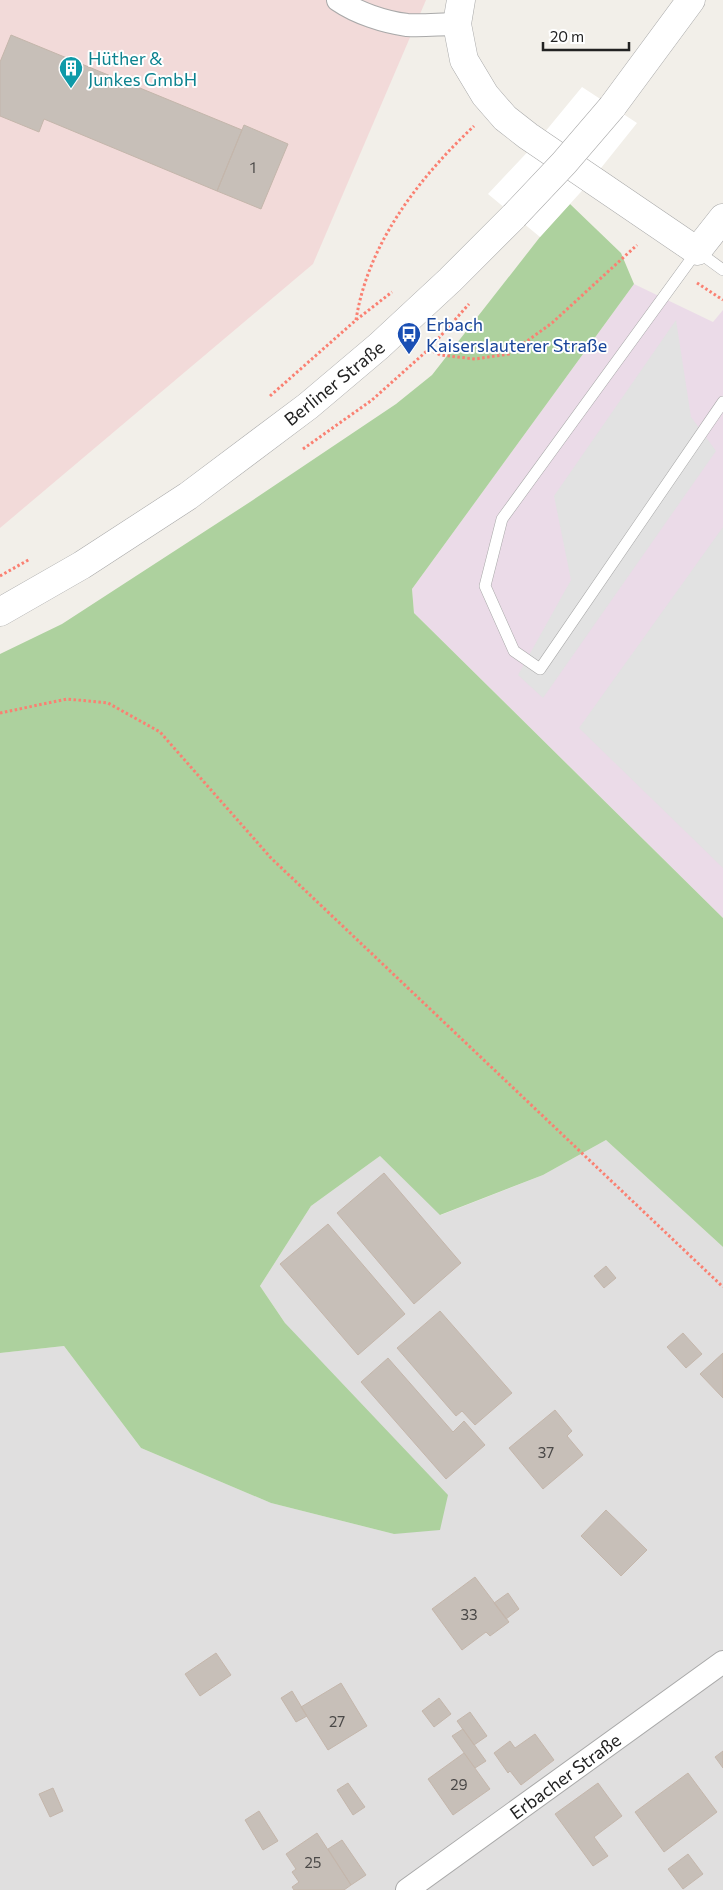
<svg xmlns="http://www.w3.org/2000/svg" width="723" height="1890" viewBox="0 0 723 1890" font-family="Commissioner,sans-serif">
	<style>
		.residential { fill: #e0dfdf }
		.commercial { fill: #f2dad9 }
		.industrial { fill: #ebdbe8 }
		.forest { fill: #add19e }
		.parking { fill: #e2e2e2 }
		.pier { fill: #fff }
		.building { fill: #c7bfb8; stroke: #c4b6ab }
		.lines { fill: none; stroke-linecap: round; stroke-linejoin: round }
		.service-casing { stroke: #a9a9a9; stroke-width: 12 }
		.minor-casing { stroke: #a9a9a9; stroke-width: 24 }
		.tertiary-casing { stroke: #a9a9a9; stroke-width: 29 }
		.path { stroke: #fa8072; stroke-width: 3; stroke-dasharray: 2.5 2.5; stroke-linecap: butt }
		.service { stroke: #fff; stroke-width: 11 }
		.minor { stroke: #fff; stroke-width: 22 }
		.tertiary { stroke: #fff; stroke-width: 28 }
		.tertiary-bridge-casing { stroke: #a9a9a9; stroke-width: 29; stroke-linecap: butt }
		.tertiary-bridge { stroke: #fff; stroke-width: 28 }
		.labels { text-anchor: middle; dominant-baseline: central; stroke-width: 4; stroke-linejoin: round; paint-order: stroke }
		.number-label { font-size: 15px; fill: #4b4948 }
		.culture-label { font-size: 18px; fill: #0d838f; stroke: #fff; text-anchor: start }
		.transit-label { font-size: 18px; fill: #164399; stroke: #fff; text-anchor: start }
		.street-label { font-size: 18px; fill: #222; stroke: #fff }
	</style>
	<rect width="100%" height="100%" fill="#f2efe9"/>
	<!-- residential -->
	<path class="residential" d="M606 1140 723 1247V1890H0V1353L64 1346 141 1448 271 1503 394 1534 285 1323 260 1286 311 1206 380 1156 441 1215 543 1175Z"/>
	<!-- commercial -->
	<path class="commercial" d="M0 0H426L313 264 0 528Z"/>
	<!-- industrial -->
	<path class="industrial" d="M634 284 713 322 723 310V918L414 613 412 589Z"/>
	<!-- forest -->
	<path class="forest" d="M570 204 621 253 634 284 412 589 414 613 723 918V1247L606 1140 543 1175 440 1215 380 1156 311 1206 260 1286 285 1323 448 1495 440 1530 394 1534 271 1503 141 1448 64 1346 0 1353V654L62 624 250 502 396 404 432 375 540 237Z"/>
	<!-- parking -->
	<path class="parking" d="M676 320 691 417 716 451 543 698 518 675 571 580 554 496Z
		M723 527V868L579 728Z"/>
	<!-- pier -->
	<path class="pier" d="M582 87 637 123 589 183 540 237 488 194 535 144Z"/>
	<!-- building -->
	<path class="building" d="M11 35 242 130 217 191 44 119 39 132 0 116V62Z
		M244 125 288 144 261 209 217 191Z
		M384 1173 461 1263 414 1304 337 1213Z
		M328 1224 405 1314 358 1355 280 1264Z
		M606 1266 616 1278 604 1288 594 1276Z
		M440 1311 512 1393 475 1425 462 1411 456 1416 397 1348Z
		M683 1333 702 1354 686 1368 667 1347Z
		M723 1353V1398L700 1374Z
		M388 1358 453 1432 464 1421 485 1445 446 1479 361 1382Z
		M555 1410 572 1431 567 1436 583 1455 543 1489 509 1448Z
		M606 1510 647 1550 621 1576 581 1536Z
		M475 1577 509 1622 490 1636 486 1632 462 1650 432 1609Z
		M508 1593 519 1609 506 1619 494 1603Z
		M216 1653 231 1675 200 1696 185 1674Z
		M341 1683 367 1726 328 1750 301 1707Z
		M292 1691 307 1716 296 1722 281 1698Z
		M439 1698 451 1714 434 1727 422 1711Z
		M470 1712 487 1736 474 1745 457 1721Z
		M463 1729 486 1761 475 1768 452 1736Z
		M535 1734 554 1760 521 1785 510 1771 508 1773 494 1753 510 1741 515 1748Z
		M723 1751V1768L715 1757Z
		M464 1753 490 1789 453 1815 428 1779Z
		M688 1773 717 1812 664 1852 635 1812Z
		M348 1783 365 1807 353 1815 337 1790Z
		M598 1783 622 1816 594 1837 608 1856 593 1866 555 1814Z
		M53 1788 63 1811 50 1817 39 1794Z
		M259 1811 278 1841 263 1850 245 1820Z
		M317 1833 351 1885 344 1890H294L292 1887 299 1882 292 1872 296 1869 286 1854Z
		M342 1840 366 1875 351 1885 328 1849Z
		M688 1854 703 1874 683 1889 668 1869Z"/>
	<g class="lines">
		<!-- service casing -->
		<g class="service-casing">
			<path id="service" d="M723 270 697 251 502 519 485 586 514 651 540 669 723 402"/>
		</g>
		<!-- minor casing -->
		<g class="minor-casing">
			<path id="minor" d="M338 0C357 13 384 22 407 25 423 26 441 24 457 24
				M407 1890 723 1662"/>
		</g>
		<!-- tertiary casing -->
		<g class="tertiary-casing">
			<path id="tertiary" d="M461 0 457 24 464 60 485 95 505 118 528 136 697 251 723 218
				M612 107 691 0
				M0 612 82 565 188 496 308 406 379 346 450 280 514 216"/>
		</g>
		<!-- path -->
		<path class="path" d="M697 283 723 300
			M356 320C368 243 419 178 474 126
			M429 349 440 355 475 359 509 354 552 323 637 245
			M270 396 356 320 392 292
			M303 449 372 400 429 349 469 304
			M0 576 30 559
			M0 713 67 699 108 703 160 732 271 858 723 1287"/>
		<!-- service -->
		<use href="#service" class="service"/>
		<!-- minor -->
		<use href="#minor" class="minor"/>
		<!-- tertiary -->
		<use href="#tertiary" class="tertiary"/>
		<!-- tertiary-bridge casing -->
		<g class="tertiary-bridge-casing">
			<path id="tertiary-bridge" d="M514 216 564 163 612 107"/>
		</g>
		<!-- tertiary-bridge -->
		<use href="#tertiary-bridge" class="tertiary-bridge"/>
	</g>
	<!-- icons -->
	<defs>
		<g id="building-pin" transform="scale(1.25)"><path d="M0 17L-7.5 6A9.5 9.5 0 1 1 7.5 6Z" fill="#0f9aa8" stroke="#fff"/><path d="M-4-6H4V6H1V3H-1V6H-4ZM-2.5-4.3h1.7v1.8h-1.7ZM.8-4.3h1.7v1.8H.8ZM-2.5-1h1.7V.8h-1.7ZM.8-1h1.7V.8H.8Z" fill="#fff"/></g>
		<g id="bus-pin" transform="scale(1.25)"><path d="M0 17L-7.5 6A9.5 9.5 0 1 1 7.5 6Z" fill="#1a4fb4" stroke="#fff"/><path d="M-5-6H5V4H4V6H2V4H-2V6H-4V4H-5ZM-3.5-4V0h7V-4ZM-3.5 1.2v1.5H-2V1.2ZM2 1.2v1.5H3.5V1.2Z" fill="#fff"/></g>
	</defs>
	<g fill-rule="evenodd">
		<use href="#building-pin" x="71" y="68"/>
		<use href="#bus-pin" x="409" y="334"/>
	</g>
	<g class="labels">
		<!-- number labels -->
		<g class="number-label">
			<text x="253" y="167">1</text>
			<text x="546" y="1452">37</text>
			<text x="469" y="1614">33</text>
			<text x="337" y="1721">27</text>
			<text x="459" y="1784">29</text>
			<text x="313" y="1862">25</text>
		</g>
		<!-- culture labels -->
		<g class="culture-label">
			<text x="88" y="58">Hüther &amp;<tspan x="88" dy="21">Junkes GmbH</tspan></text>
		</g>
		<!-- transit labels -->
		<g class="transit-label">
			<text x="426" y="324">Erbach<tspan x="426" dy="21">Kaiserslauterer Straße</tspan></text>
		</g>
		<!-- street labels -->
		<g class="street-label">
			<text transform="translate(334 383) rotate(-39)">Berliner Straße</text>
			<text transform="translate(565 1776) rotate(-36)">Erbacher Straße</text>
		</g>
	</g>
	<!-- scale -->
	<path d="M543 42v8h86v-8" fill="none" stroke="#222222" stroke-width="2.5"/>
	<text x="550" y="42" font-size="15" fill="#222222" stroke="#ffffff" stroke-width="4" paint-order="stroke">20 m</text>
</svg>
